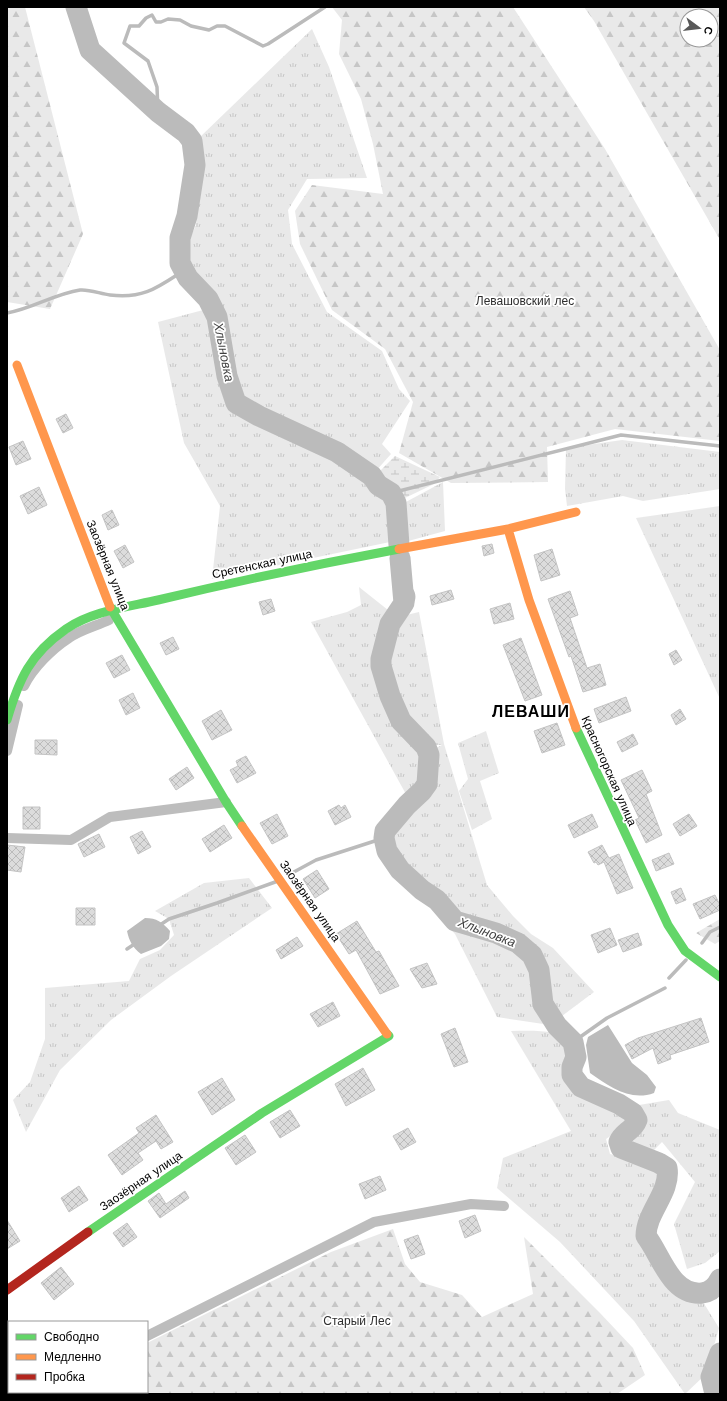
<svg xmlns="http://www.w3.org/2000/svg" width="727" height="1401" viewBox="0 0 727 1401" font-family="'Work Sans',sans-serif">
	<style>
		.grass { fill: url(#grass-tufts) }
		.forest { fill: url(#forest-firs); fill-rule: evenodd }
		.wetland { fill: url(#wetland-marsh) }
		.water { fill: #bbb }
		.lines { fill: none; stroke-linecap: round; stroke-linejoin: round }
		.stream { stroke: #bbb; stroke-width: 3.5 }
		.river { stroke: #bbb; stroke-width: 21 }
		.building { fill: url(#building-cross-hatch); stroke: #c4c4c4 }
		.street { stroke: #bdbdbd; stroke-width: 10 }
		.fast { stroke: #63d668; stroke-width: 9 }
		.slow { stroke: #ff974d; stroke-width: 9 }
		.jam { stroke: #b3261e; stroke-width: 9 }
		.labels { text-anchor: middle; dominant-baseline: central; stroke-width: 3.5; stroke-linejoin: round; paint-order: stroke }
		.park-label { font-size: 12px; fill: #2e2e2e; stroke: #fff }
		.street-label { font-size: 12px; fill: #000; stroke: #fff }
		.water-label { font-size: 13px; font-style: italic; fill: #3f3f3f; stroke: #fff }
		.district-label { font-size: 16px; font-weight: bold; letter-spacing: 1px; fill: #000; stroke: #fff }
	</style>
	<defs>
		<pattern id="grass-tufts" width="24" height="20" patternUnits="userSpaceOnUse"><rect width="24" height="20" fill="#e9e9e9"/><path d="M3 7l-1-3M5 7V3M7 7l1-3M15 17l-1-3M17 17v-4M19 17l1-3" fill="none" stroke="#c6c6c6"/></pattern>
		<pattern id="forest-firs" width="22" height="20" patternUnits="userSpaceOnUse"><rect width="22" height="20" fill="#e9e9e9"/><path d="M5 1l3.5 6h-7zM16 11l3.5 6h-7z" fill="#c6c6c6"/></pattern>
		<pattern id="wetland-marsh" width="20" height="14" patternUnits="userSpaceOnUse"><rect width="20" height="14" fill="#e9e9e9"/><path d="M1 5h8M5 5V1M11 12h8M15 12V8" fill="none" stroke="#c6c6c6"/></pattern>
		<pattern id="building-cross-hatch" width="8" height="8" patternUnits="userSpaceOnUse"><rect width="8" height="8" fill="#dcdcdc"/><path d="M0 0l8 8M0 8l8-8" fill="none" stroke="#bbb"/></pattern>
	</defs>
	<rect width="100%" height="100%" fill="#fff"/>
	<!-- grass -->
	<path class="grass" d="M312 29 329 67 367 178 307 179 288 210 292 244 327 312 382 351 399 389 410 401 382 444 391 454 375 472 321 434H308L287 420 271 418 240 399 232 379 223 334 224 319 219 307 207 284 190 274 186 247 196 225 200 180V137Z
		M207 309 224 389 231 406 286 432 358 469 390 508V542L212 579 220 506 184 443 158 322Z
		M622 440 720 452V489L643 501 623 496 567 506 565 489 566 448Z
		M443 482 445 531 401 543 404 503Z
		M720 506V699L636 518Z
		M359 587 388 610 377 667 397 724 423 750 417 789 407 796 311 622 347 612 361 605Z
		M419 612 444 744 487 885 513 916 531 934 553 948 594 992 550 1025 497 1017 455 934 416 890 395 855 389 835 433 789 432 750 442 745H432L410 727 398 710 386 670 385 652 398 617Z
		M486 731 499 773 480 781 492 819 472 830 459 791 468 779 458 743Z
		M249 878 272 908 171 976 111 1020 60 1070 26 1132 13 1100 30 1082 45 1039V988L129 981 140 959 160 950 174 935 169 919 155 911 204 883Z
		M511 1031C524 1031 540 1030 553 1033 570 1039 573 1076 579 1091L614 1109 628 1124 606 1139 610 1154 654 1166 660 1183 637 1229 639 1237 676 1294 700 1297 719 1328 706 1374 685 1394 634 1321 560 1242 497 1188 503 1158 571 1131Z
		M669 1100 678 1113 720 1130V1251L705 1263 687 1269 674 1224 695 1182 662 1142 650 1154 630 1145 643 1130 639 1105Z"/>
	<!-- forest -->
	<path class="forest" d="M7 7H25L83 234 50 309 7 302Z
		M332 7H513L605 149 720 350V441L615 429 547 447 548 482 451 483 399 453 413 402 385 349 332 310 300 244 295 211 312 185 383 194 373 144 361 99 339 54 342 20Z
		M584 7H720V240L594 21ZM687 16H711V40H687Z
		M720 919V941L715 944 696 933Z
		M393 1229 405 1264 420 1282 462 1295 482 1317 533 1294 524 1237 600 1313 633 1348 645 1375 617 1394H42L46 1392H147V1343L331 1252Z"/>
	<!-- wetland -->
	<path class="wetland" d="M395 456 440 477 434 484 405 498 391 493 377 474Z"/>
	<!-- water -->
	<path class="water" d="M411 572 407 583C415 589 418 596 413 605L405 606 404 611 399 609C399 598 399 586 402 575Z
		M145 918C157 918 162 922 170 931L169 939 161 946 141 954C133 948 129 941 127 931Z
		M608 1025 632 1063 647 1075 656 1087 654 1093C630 1102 609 1086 590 1073L586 1045 588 1037Z"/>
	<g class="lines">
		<!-- stream -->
		<path class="stream" d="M158 112 157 87 148 61 124 43 130 26H139L146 18 152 15 156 22H161L168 19 180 20 191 26 209 30 217 26H225L263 46 268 44 325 7
			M7 313C32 309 54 294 80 290 89 289 101 294 110 295 143 299 157 288 183 271
			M391 493 621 435 720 446
			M292 873 316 860 384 838
			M160 925 169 919 217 903 278 881
			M702 943 710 932 720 927
			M127 949 136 943
			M669 978 686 960
			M573 1042 607 1018 665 988"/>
		<!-- river -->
		<path class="river" d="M76 7 90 50 158 112 186 133 192 141 195 165 187 216 180 238V263L188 278 208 299 217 317 227 376 236 403 259 416 337 452 372 476 378 485 391 493 396 503 399 545
			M400 558 404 603 390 624 381 659V666L390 696 401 721 426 747 429 755 427 784 422 791 407 805 385 831 384 838 387 851 400 870 422 890 437 900 455 921 496 933 518 943 532 955 539 970 543 1004 557 1026 573 1042 576 1057 572 1067V1075L581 1087 619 1104 633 1113 637 1120C633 1131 623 1132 619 1142L621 1148 659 1163 667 1168C671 1192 646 1212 646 1236 661 1255 671 1296 702 1293 711 1292 716 1287 720 1279
			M715 1394 711 1377 720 1353"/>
	</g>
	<!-- building -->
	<path class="building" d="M66 414 73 428 63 433 56 419Z
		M23 441 31 459 16 465 9 447Z
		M39 487 47 505 28 514 20 496Z
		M112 510 119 525 108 530 102 515Z
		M492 544 494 553 484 556 482 546Z
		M125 545 134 562 123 568 114 551Z
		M552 549 560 575 541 581 534 555Z
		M451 590 454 599 432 605 430 596Z
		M570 591 578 615 570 618 587 668 600 664 606 685 583 692 571 656 569 657 548 599Z
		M271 599 275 611 263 615 259 602Z
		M510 603 514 619 494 624 490 609Z
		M173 637 179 649 166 655 160 643Z
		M521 638 542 695 525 701 503 645Z
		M676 650 682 660 674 665 669 654Z
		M122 655 130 670 114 678 106 663Z
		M133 693 140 708 126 715 119 700Z
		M626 697 631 711 599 723 594 709Z
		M680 709 686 719 676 725 671 715Z
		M221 710 232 730 212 740 202 721Z
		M557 723 565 745 542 753 534 731Z
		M633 734 638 744 622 752 617 742Z
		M35 740H57V755L35 754Z
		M246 756 256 773 237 783 230 770 238 766 236 761Z
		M187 767 194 778 176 790 169 779Z
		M642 770 652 791 646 794 662 835 646 843 635 820 639 818 621 780Z
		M339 805 341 808 345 805 351 817 335 825 328 811Z
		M23 807H40V829H23Z
		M277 814 288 836 272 844 260 823Z
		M592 814 598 827 574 838 568 825Z
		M689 814 697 826 680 836 673 824Z
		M224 825 232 838 210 852 202 839Z
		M142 831 151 847 138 854 130 837Z
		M99 834 105 847 84 857 78 844Z
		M7 845 25 847 21 872 7 870Z
		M602 845 609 858 619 854 633 888 617 894 604 862 598 865 596 862 594 863 588 852Z
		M669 853 674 864 656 871 652 860Z
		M317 870 329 889 315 898 303 879Z
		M681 888 686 900 676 904 671 892Z
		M715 895 720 905V910L700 919 693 904Z
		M76 908H95V925H76Z
		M357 921 376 952 379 951 399 986 380 994 356 950 349 954 336 934Z
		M610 928 617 945 598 953 591 935Z
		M638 933 642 945 623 952 618 940Z
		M297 937 303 946 281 959 276 950Z
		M427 963 437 984 422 988 410 969Z
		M333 1002 340 1016 318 1027 310 1014Z
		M701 1018 709 1042 670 1055 671 1059 658 1064 653 1048 632 1059 625 1045 638 1038Z
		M455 1028 468 1062 454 1067 441 1034Z
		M363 1068 375 1090 346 1106 335 1084Z
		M222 1078 235 1100 212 1115 198 1092Z
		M290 1110 300 1126 280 1138 270 1122Z
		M156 1115 173 1142 161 1149 156 1141 138 1153 143 1160 122 1175 108 1155 139 1133 136 1128Z
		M408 1128 416 1142 401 1150 393 1136Z
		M245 1135 256 1152 236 1165 225 1148Z
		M380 1176 386 1190 365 1199 359 1184Z
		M79 1186 88 1200 69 1212 61 1198Z
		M185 1191 189 1198 160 1218 148 1201 159 1193 166 1204Z
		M475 1215 481 1231 465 1238 459 1221Z
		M7 1220 20 1241 7 1249Z
		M127 1223 137 1237 123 1247 113 1233Z
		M418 1235 425 1254 411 1259 404 1240Z
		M61 1267 74 1284 54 1300 41 1283Z"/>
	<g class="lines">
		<!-- street -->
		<path class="street" d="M24 686C33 668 52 649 69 638 80 630 96 626 109 620
			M7 751 18 705
			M7 838 71 840 110 817 226 802
			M147 1336 374 1222 471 1204 504 1206
			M30 1394 34 1392"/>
		<!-- fast -->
		<path class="fast" d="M110 607 226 802 242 826
			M7 720C19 679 30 654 66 629 92 611 128 607 158 600 238 581 318 564 399 549
			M576 728 668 925 685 951 720 977
			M88 1232 262 1113 389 1036 387 1034"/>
		<!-- slow -->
		<path class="slow" d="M17 365 110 607
			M508 529 529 600 576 728
			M399 549 508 529 576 512
			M242 826 387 1034"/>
		<!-- jam -->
		<path class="jam" d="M7 1290 88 1232"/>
	</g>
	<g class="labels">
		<!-- park labels -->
		<g class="park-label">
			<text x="525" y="301">Левашовский лес</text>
			<text x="357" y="1321">Старый Лес</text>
		</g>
		<!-- street labels -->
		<g class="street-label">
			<text transform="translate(262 564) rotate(-12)">Сретенская улица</text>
			<text transform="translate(108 565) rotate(68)">Заозёрная улица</text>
			<text transform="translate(609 771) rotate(66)">Красногорская улица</text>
			<text transform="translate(310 901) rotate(55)">Заозёрная улица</text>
			<text transform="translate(141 1181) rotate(-34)">Заозёрная улица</text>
		</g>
		<!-- water labels -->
		<g class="water-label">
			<text transform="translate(224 352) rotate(79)">Хлыновка</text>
			<text transform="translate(487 932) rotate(21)">Хлыновка</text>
		</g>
		<!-- district labels -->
		<g class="district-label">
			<text x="531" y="711">ЛЕВАШИ</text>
		</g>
	</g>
	<!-- border -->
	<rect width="727" height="1401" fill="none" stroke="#000000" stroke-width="16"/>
	<!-- legend -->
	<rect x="8" y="1321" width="140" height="72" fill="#ffffff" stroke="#999999"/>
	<rect x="16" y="1334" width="20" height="6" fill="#63d668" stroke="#999999"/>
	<text x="44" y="1341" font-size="12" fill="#000000">Свободно</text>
	<rect x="16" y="1354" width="20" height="6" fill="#ff974d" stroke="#999999"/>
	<text x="44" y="1361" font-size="12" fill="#000000">Медленно</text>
	<rect x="16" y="1374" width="20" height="6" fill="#b3261e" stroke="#999999"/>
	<text x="44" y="1381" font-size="12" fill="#000000">Пробка</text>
	<!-- north arrow -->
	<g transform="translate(699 28) rotate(105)"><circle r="19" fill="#ffffff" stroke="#999999"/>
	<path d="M0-3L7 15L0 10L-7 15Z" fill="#595959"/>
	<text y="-6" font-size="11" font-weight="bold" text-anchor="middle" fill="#000000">С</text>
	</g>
</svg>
